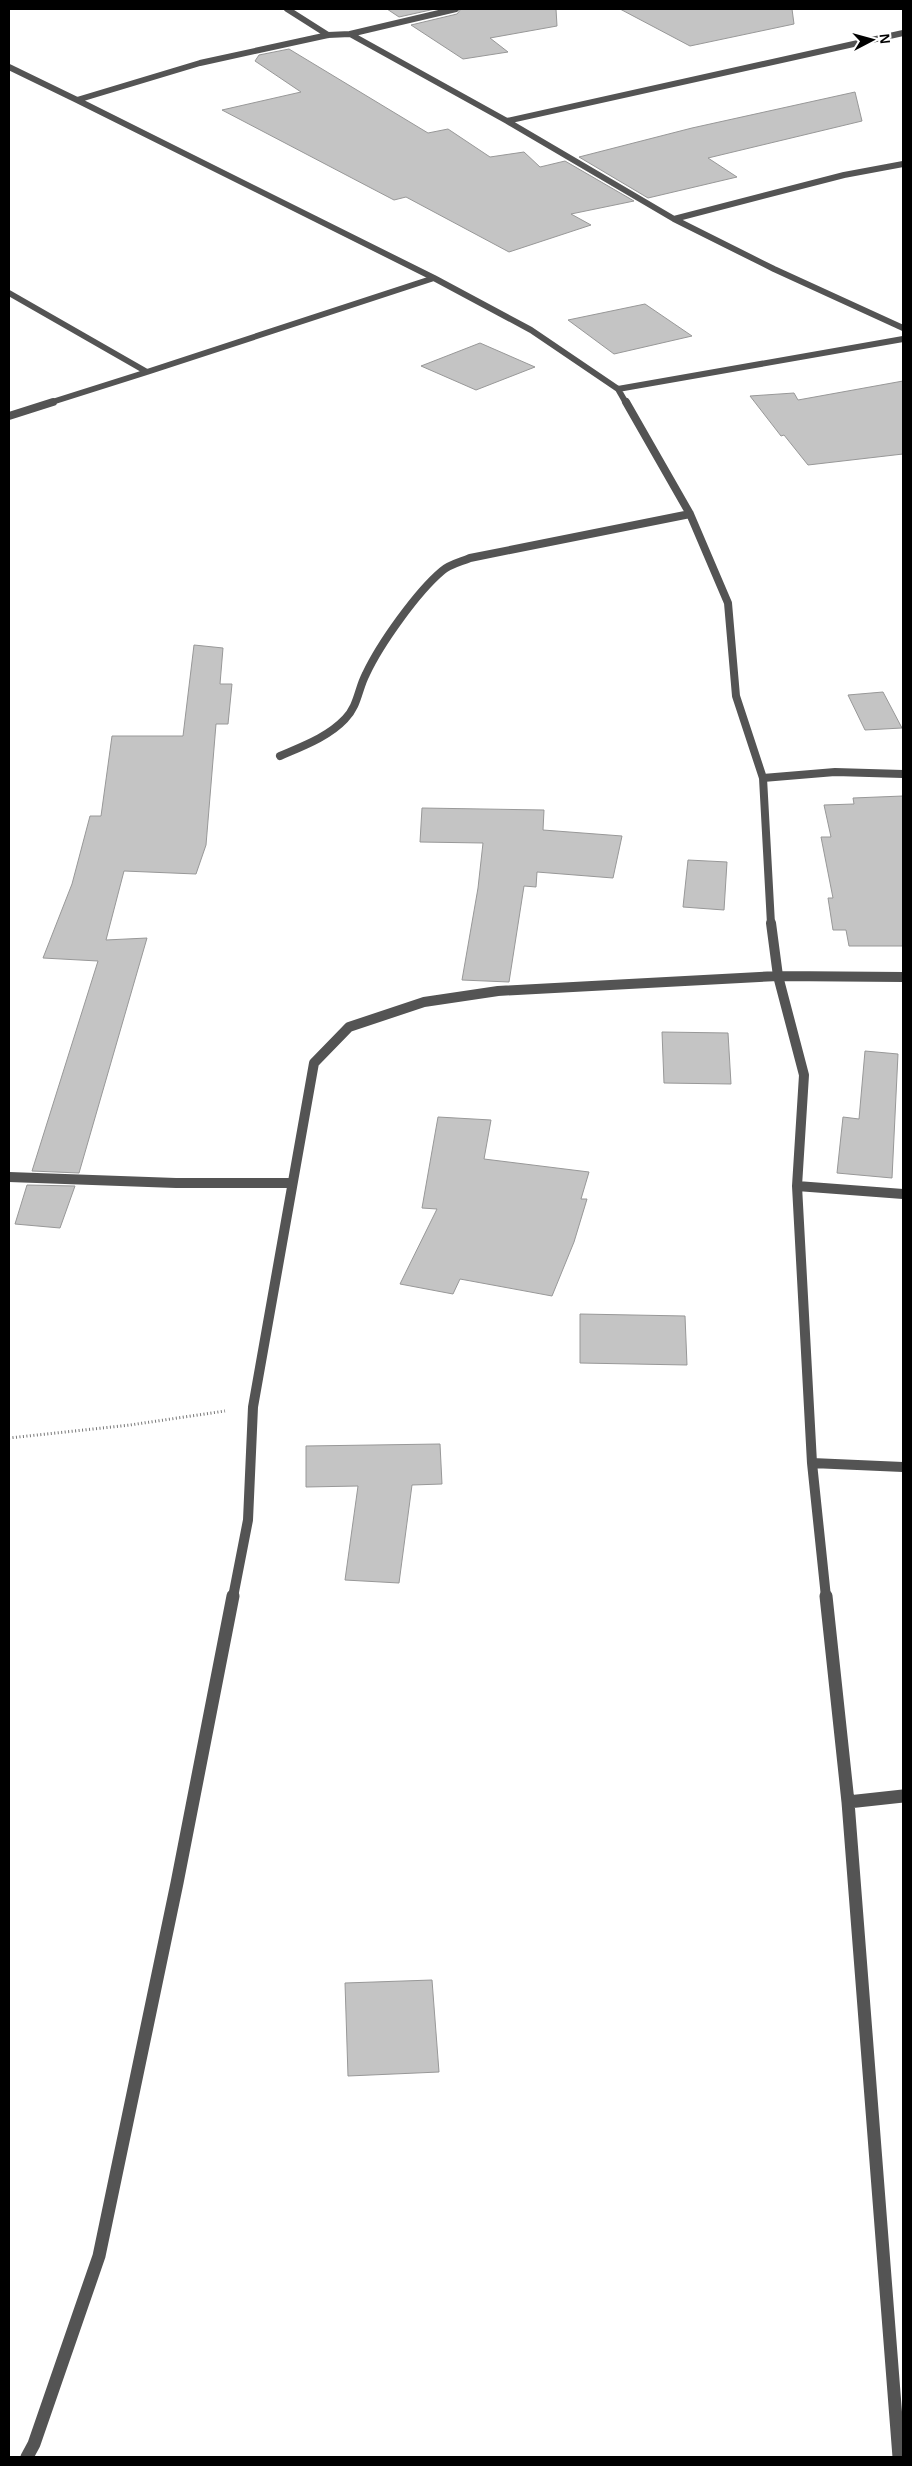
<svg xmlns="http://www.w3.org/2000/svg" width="912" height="2466" viewBox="0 0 912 2466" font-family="Arial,sans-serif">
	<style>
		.building { fill: #c4c4c4; stroke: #989898 }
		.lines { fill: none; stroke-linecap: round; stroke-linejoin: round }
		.path { stroke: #767676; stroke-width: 3; stroke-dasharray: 1 2.5; stroke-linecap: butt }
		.street-far3 { stroke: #545454; stroke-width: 6 }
		.street-far2 { stroke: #545454; stroke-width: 8 }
		.street-far1 { stroke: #545454; stroke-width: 10 }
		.street { stroke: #545454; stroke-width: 13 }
	</style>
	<rect width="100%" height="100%" fill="#fff"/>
	<!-- building -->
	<path class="building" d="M387 9H435L399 17Z
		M461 9H556L557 26 490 38 508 52 463 59 411 25 457 14Z
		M620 9H792L794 24 690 46Z
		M289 49 428 133 448 129 490 157 524 152 540 167 565 161 634 201 571 214 591 225 509 252 406 197 394 200 371 188 222 110 301 92 255 61 259 55Z
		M855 92 862 121 708 158 737 177 648 198 579 157 692 128Z
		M645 304 692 336 614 354 568 320Z
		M480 343 535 367 476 390 421 366Z
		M903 381V454L808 465 784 435 781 436 750 396 794 393 798 400Z
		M194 645 223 648 220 684H232L228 724H216L206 845 196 874 124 871 106 940 147 938 79 1173 32 1171 98 961 43 958 72 884 90 816H101L112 736H183Z
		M883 692 902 728 865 730 848 695Z
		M903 796V946H849L846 930H833L828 898H833L821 837H831L824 805 854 804 853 798Z
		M422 808 544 810 543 830 622 836 613 878 537 872 536 887 524 886 509 982 462 980 478 888 483 843 420 842Z
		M688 860 727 862 724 910 683 907Z
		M662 1032 728 1033 731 1084 664 1083Z
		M865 1051 898 1054 892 1178 837 1173 843 1117 859 1119Z
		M438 1117 491 1120 484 1159 589 1172 581 1199H587L574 1242 552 1296 460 1279 453 1294 400 1284 437 1209 422 1208Z
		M27 1185 75 1186 60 1228 15 1224Z
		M580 1314 685 1316 687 1365 580 1363Z
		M440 1444 442 1484 412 1485 399 1583 345 1580 358 1486 306 1487V1446Z
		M432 1980 439 2072 348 2076 345 1983Z"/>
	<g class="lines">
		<!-- path -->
		<path class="path" d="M9 1438 130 1425 225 1411"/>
		<!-- street-far3 -->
		<path class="street-far3" d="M287 9 328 35
			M456 9 350 34 507 121
			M9 67 77 100 200 63 328 35 350 34
			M77 100 434 278 531 330 618 389 903 339
			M903 164 844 175 674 219 774 269 903 328
			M674 219 507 121 903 33
			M9 293 147 372 434 278
			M618 389 626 403
			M49 403 147 372"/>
		<!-- street-far2 -->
		<path class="street-far2" d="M626 402 690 514 728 603 736 696 763 778 771 924
			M9 416 53 402
			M280 756C303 746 328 737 345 719 358 706 358 689 366 674 380 644 417 592 442 571 450 564 461 562 470 558L690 514
			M763 778 835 772 903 774"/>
		<!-- street-far1 -->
		<path class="street-far1" d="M771 923 778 976 903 977
			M9 1177 176 1183H292
			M797 1186 903 1194
			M812 1463 903 1467
			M233 1597 248 1520 253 1407 314 1063 349 1027 424 1002 498 991 778 976 804 1075 797 1186 812 1463 826 1597"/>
		<!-- street -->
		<path class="street" d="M826 1596 848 1802 903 1796
			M848 1802 899 2457
			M27 2457 34 2444 99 2256 177 1883 233 1596"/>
	</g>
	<!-- border -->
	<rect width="912" height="2466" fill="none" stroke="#000000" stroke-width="20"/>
	<!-- north arrow -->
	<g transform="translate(872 40) rotate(84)" stroke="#ffffff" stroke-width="4" paint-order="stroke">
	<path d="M0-4L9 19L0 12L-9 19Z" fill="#000000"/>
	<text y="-8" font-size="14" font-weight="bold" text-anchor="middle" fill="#000000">N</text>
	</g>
</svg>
